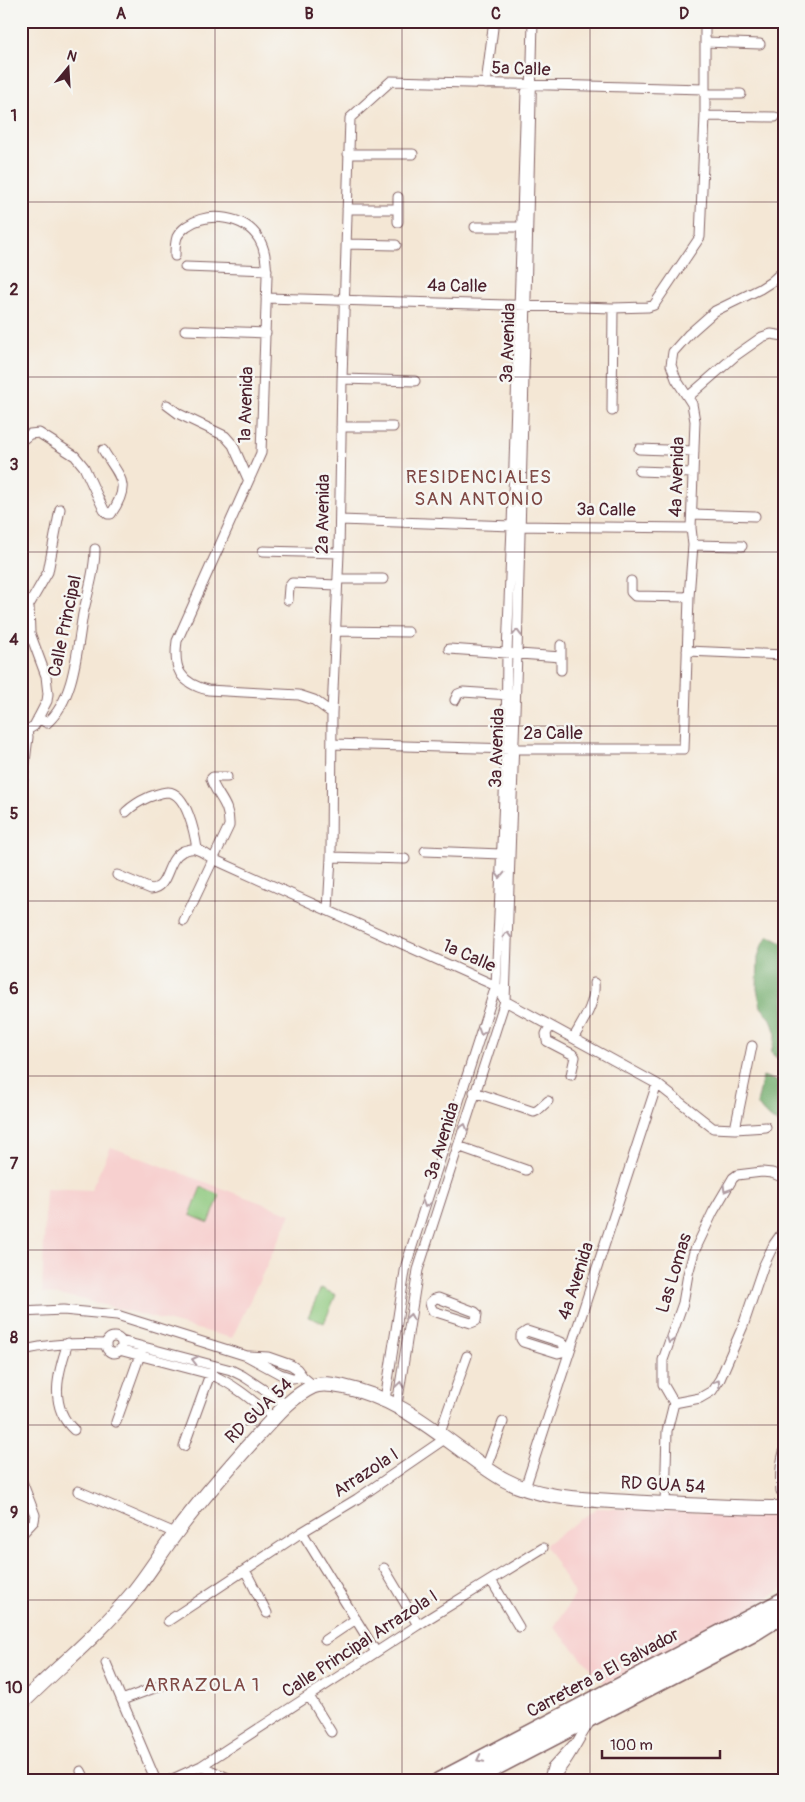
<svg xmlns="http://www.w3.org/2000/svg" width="805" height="1802" viewBox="0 0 805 1802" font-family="Pangolin,sans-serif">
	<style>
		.built { fill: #f7d0cf }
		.green { fill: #8dc87d; stroke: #6c7454 }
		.forest { fill: #72ac6c; stroke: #5e664c }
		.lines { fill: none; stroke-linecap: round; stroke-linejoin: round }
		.street-casing { stroke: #866566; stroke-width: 11 }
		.primary-casing { stroke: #866566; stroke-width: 16 }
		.highway-casing { stroke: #866566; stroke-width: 19 }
		.street { stroke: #fff; stroke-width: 9 }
		.primary { stroke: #fff; stroke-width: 14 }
		.highway { stroke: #fff; stroke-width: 16 }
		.oneway { stroke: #ae9aa0 }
		.grid { fill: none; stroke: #4a1f2b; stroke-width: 1; stroke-opacity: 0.55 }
		.labels { text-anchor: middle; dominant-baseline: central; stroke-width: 5; stroke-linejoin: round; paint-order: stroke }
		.street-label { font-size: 18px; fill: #4a1f2b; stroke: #f6f6f2 }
		.neighbourhood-label { font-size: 19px; letter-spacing: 1px; fill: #7f4844; stroke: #f6f6f2 }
		.neatline { fill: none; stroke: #4a1f2b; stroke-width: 2 }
		.grid-label { font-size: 16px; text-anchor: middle; font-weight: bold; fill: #4a1f2b }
	</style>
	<rect width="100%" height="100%" fill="#f6f6f2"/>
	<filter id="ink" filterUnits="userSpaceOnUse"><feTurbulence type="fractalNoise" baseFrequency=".02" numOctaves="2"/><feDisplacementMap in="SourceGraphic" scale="10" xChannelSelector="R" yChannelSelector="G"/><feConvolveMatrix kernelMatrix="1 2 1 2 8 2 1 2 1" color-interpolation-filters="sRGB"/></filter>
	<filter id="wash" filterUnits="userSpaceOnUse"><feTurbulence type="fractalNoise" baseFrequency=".0096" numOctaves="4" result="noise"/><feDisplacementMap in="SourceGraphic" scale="20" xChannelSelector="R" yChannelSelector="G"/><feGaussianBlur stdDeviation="1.12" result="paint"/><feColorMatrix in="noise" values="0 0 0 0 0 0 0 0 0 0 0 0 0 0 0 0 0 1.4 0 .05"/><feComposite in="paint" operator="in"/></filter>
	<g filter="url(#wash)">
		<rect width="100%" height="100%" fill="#f4e7d5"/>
		<!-- built -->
		<path class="built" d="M111 1147 291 1214 232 1338 76 1298 42 1293 46 1188 91 1190Z
			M597 1508 784 1515V1587L748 1610 605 1684 554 1627 575 1595 545 1545Z"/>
		<!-- green -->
		<path class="green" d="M201 1187 220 1195 209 1223 190 1215Z
			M321 1288 336 1295 324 1323 308 1317Z"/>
		<!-- forest -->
		<path class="forest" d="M769 936 784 944V1061L778 1059 771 1053 776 1034 771 1019 761 1007 757 989 758 957 762 945Z
			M763 1076 776 1081 784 1087V1129L763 1112 757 1104Z"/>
	</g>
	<g filter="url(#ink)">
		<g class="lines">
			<!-- street casing -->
			<g class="street-casing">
				<path id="street" d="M705 42 760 44
					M486 84 493 28
					M705 94H741
					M705 116 775 117
					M348 154H413
					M347 209H397
					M398 222V197
					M475 227H521
					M347 244 396 245
					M175 256C175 250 175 243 177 237 179 233 183 229 187 226 209 211 245 216 259 239 266 250 266 264 267 276L261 453 177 641C173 669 180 683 208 690L299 695 314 700 332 713
					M185 267 267 270
					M266 298 613 308 648 307 654 305 700 237 705 116V21
					M185 330 266 333
					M342 379 415 381
					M688 397 735 356 762 337 771 334 784 336
					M167 405 179 414 225 436 233 445 248 479
					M612 411 613 308
					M341 427H393
					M21 441 30 434 39 433 75 456 84 467 104 510 108 514H111C132 483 120 478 103 450
					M639 449 694 451
					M639 471 693 473
					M692 514 755 516
					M340 520 512 526 691 528
					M693 545 742 546
					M263 551 339 553
					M338 579H383
					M631 581V592L635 596 689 597
					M288 600 289 587 292 583 337 585
					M337 631 408 632
					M561 645V670
					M449 649 561 657
					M687 651 784 655
					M455 700 458 694 463 692 510 695
					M38 718 47 723C75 699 77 648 83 614 88 592 95 571 95 549
					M27 730 34 726 47 701 48 694 46 676 30 633 29 605 48 572 60 509
					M332 744 513 749H684L689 597 693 545 691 528 695 421 692 404 676 379 671 365 673 352 689 334 715 311 760 289 771 282 784 270
					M21 794 28 737 27 730
					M126 812C133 805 140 801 149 797 155 795 162 792 168 792 187 793 195 835 197 849
					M425 851 501 854
					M331 857 405 859
					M117 875 151 889C170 888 165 860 183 851 187 850 191 848 195 849 201 850 207 855 213 859L496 986 505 1001 657 1084 713 1128 735 1129 766 1127
					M328 910 331 857 332 713 339 553 342 379 350 118 391 81 704 89
					M184 921 229 826C230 803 217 797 211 779L213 777H227
					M550 1026 546 1034 547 1041 572 1054 575 1057 571 1075
					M574 1037C583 1021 596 1003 594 983
					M474 1092 534 1112 538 1110 548 1101
					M735 1129 752 1046
					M458 1146 526 1170
					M438 1298 475 1312 477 1314 476 1321 471 1323 433 1311 431 1307 430 1303 434 1299Z
					M21 1312 63 1310 117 1315 247 1356 280 1374 292 1378 303 1377
					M527 1331 561 1342 564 1345V1349L562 1352 558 1353 523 1342 521 1339V1335Z
					M106 1345a8 8 0 1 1 16 0a8 8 0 1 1-16 0Z
					M121 1341 231 1370 243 1376 287 1405
					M68 1343C58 1372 48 1406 74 1430
					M119 1350 210 1374C234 1384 253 1401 274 1418
					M21 1351C49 1343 77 1343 106 1344
					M249 1356 268 1357 291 1365 297 1369 303 1377 314 1386
					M385 1400 406 1265 496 986 506 749 507 652 512 526 526 92
					M674 1403 700 1398 712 1391 720 1379 743 1326 763 1267 774 1244 784 1230
					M397 1405 418 1270 505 1001 517 653 533 21
					M116 1422 141 1352
					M440 1433 467 1356
					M184 1446 212 1369
					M784 1452C780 1465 780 1477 781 1491L784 1493
					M486 1468 503 1422
					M21 1479 35 1515 34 1521 21 1535
					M525 1488 657 1084
					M78 1491 175 1533
					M665 1504 667 1431 674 1403 663 1384V1360L683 1303 688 1274 694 1252 713 1212 733 1178 737 1175 762 1172 772 1173 784 1178
					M302 1532 376 1652
					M384 1568 418 1625
					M245 1570 267 1613
					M491 1580 519 1627
					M168 1621 302 1532 357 1499 446 1438
					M325 1640 356 1619
					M106 1663 156 1781
					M309 1696 331 1732
					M122 1700 165 1684
					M201 1766 235 1781
					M81 1771 86 1781
					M168 1781 201 1766 418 1625 543 1548
					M548 1781 552 1768 573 1745
					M550 1781C568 1763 577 1741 591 1720"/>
			</g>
			<!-- primary casing -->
			<g class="primary-casing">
				<path id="primary" d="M21 1704C58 1667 98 1635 131 1595 147 1576 160 1554 175 1534 201 1499 230 1466 260 1433 275 1417 291 1397 312 1387 321 1382 334 1385 344 1387 394 1398 422 1421 463 1451 476 1461 490 1472 505 1480 542 1500 589 1499 629 1502 680 1505 732 1508 784 1508"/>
			</g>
			<!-- highway casing -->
			<g class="highway-casing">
				<path id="highway" d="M439 1781 784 1600
					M469 1781 752 1634 784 1614"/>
			</g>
			<!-- street -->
			<use href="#street" class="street"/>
			<!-- primary -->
			<use href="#primary" class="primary"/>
			<!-- highway -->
			<use href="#highway" class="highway"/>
		</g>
		<!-- one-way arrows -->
		<defs><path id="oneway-chevron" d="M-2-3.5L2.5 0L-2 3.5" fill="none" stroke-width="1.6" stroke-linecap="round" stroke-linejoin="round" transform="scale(1.25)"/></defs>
		<g class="oneway">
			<use href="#oneway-chevron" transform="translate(517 633) rotate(-89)"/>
			<use href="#oneway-chevron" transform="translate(500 875) rotate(92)"/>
			<use href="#oneway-chevron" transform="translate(507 935) rotate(-88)"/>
			<use href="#oneway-chevron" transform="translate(482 1032) rotate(108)"/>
			<use href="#oneway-chevron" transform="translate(464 1127) rotate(-73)"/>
			<use href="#oneway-chevron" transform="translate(726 1189) rotate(121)"/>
			<use href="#oneway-chevron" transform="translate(426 1204) rotate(108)"/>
			<use href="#oneway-chevron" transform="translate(410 1317) rotate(-81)"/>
			<use href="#oneway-chevron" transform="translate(670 1340) rotate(109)"/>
			<use href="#oneway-chevron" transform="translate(195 1360) rotate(-166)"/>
			<use href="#oneway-chevron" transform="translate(717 1383) rotate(-56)"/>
			<use href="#oneway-chevron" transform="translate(400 1385) rotate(-82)"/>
			<use href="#oneway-chevron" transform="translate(480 1759) rotate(153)"/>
		</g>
	</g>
	<!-- grid -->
	<path class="grid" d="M215 21V1781M402 21V1781M590 21V1781M21 202H784M21 377H784M21 552H784M21 726H784M21 901H784M21 1076H784M21 1250H784M21 1425H784M21 1600H784"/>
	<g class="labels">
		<!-- street labels -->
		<g class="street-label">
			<text transform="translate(521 69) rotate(2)">5a Calle</text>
			<text transform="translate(457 286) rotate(1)">4a Calle</text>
			<text transform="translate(508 343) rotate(-88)">3a Avenida</text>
			<text transform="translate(246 405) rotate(-88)">1a Avenida</text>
			<text transform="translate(677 477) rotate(-88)">4a Avenida</text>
			<text transform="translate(606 510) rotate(1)">3a Calle</text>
			<text transform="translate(323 514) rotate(-89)">2a Avenida</text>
			<text transform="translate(65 626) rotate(-78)">Calle Principal</text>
			<text x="553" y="733">2a Calle</text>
			<text transform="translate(497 748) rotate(-88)">3a Avenida</text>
			<text transform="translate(469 956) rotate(24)">1a Calle</text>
			<text transform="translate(442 1141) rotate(-73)">3a Avenida</text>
			<text transform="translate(674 1273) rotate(-73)">Las Lomas</text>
			<text transform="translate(576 1281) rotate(-72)">4a Avenida</text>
			<text transform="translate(259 1411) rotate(-44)">RD GUA 54</text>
			<text transform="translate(366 1473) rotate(-33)">Arrazola I</text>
			<text transform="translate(663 1485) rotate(3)">RD GUA 54</text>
			<text transform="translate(360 1644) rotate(-33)">Calle Principal Arrazola I</text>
			<text transform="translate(603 1673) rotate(-28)">Carretera a El Salvador</text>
		</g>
		<!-- neighbourhood labels -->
		<g class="neighbourhood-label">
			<text x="479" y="477">RESIDENCIALES<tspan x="479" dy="22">SAN ANTONIO</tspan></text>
			<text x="202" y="1685">ARRAZOLA 1</text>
		</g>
	</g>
	<!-- margin -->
	<rect width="805" height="1802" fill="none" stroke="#f6f6f2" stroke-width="55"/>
	<!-- north arrow -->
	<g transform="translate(68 68) rotate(18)" stroke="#f6f6f2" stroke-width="4" paint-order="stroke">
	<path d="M0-4L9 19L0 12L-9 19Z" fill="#4a1f2b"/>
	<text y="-8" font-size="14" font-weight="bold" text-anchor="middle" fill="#4a1f2b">N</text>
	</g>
	<!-- scale -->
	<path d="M602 1750v8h118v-8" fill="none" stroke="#4a1f2b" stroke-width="2.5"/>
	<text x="610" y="1750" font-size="15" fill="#4a1f2b" stroke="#f6f6f2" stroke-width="4" paint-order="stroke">100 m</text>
	<rect x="28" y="28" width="750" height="1746" class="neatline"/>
	<g class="grid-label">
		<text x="121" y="19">A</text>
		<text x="309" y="19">B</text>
		<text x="496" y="19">C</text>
		<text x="684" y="19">D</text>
		<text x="14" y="121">1</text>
		<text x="14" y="295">2</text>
		<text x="14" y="470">3</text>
		<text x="14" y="645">4</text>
		<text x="14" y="819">5</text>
		<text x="14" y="994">6</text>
		<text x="14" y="1169">7</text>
		<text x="14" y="1343">8</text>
		<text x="14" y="1518">9</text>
		<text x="14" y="1693">10</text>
	</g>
</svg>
